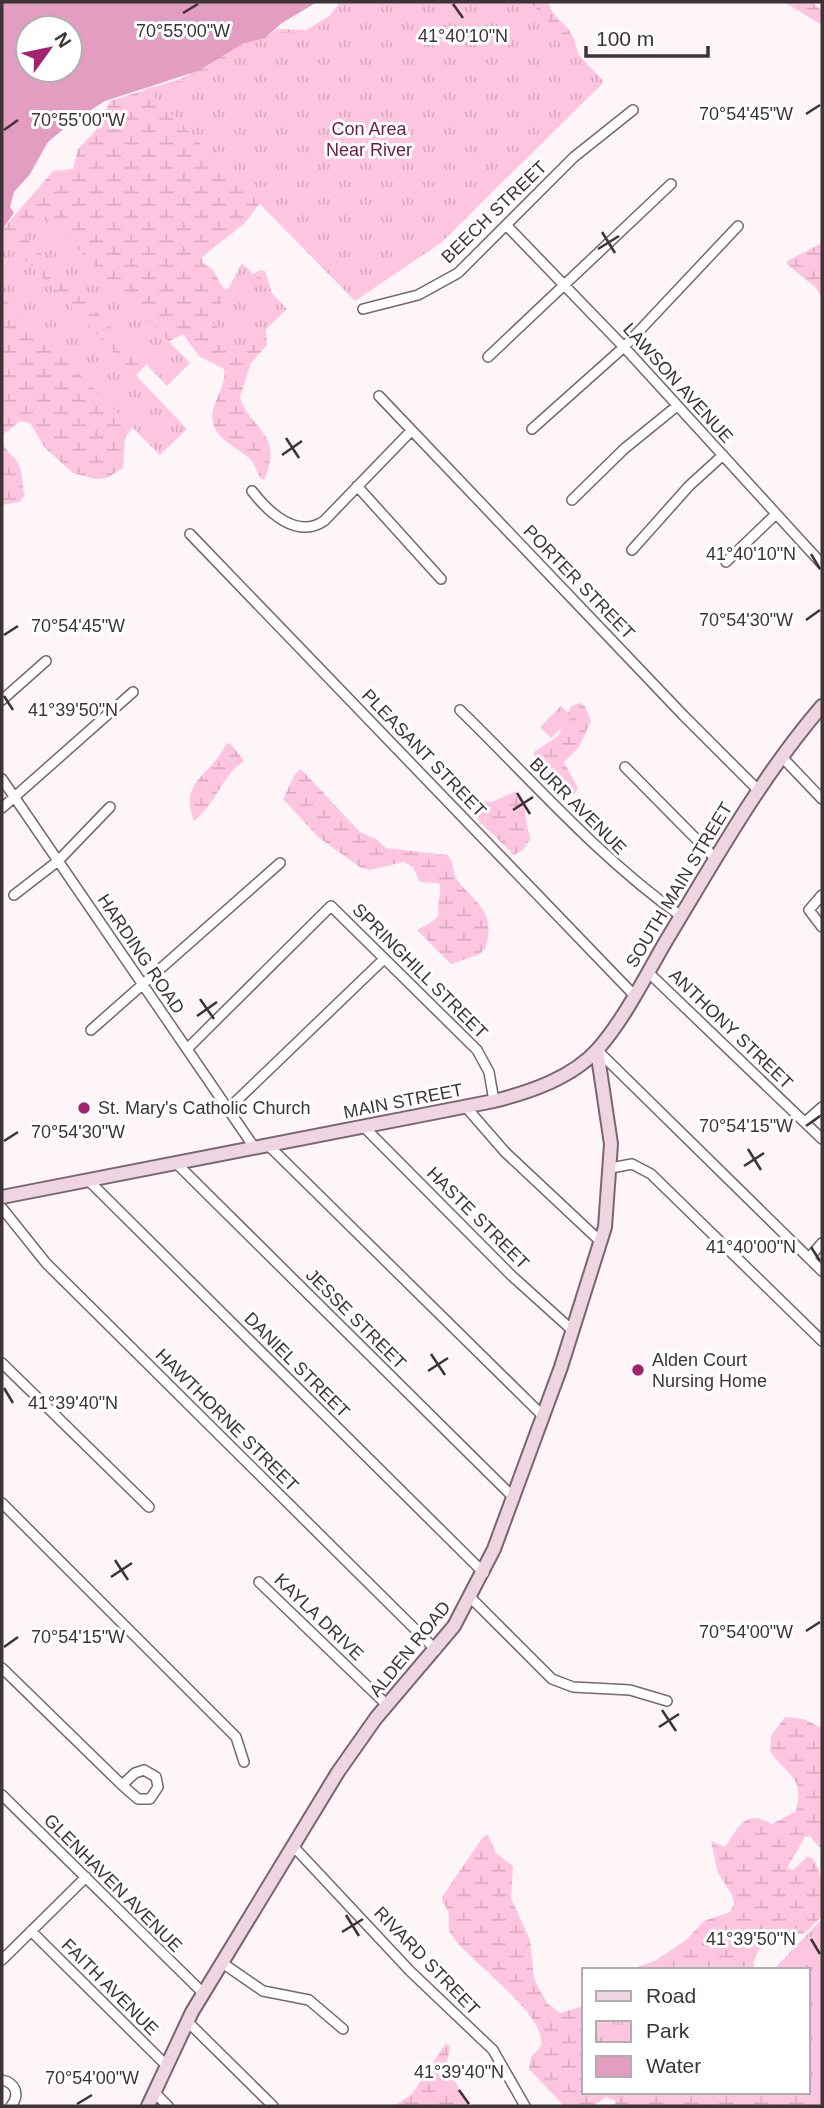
<svg xmlns="http://www.w3.org/2000/svg" width="824" height="2108" viewBox="0 0 824 2108" font-family="Helvetica,sans-serif">
	<style>
		.wetland { fill: url(#wetland-marsh) }
		.park { fill: url(#park-tufts) }
		.water { fill: #e39dc0; fill-rule: evenodd }
		.lines { fill: none; stroke-linecap: round; stroke-linejoin: round }
		.street-casing { stroke: #78666e; stroke-width: 12 }
		.secondary-casing { stroke: #78666e; stroke-width: 16 }
		.street { stroke: #fff; stroke-width: 9 }
		.secondary { stroke: #efd4e2; stroke-width: 12 }
		.ticks { fill: none; stroke: #3c3437; stroke-width: 2.5 }
		.poi-dot { fill: #a22170; stroke: #fff; stroke-width: 2.5 }
		.labels { text-anchor: middle; dominant-baseline: central; stroke-width: 6; stroke-linejoin: round; paint-order: stroke }
		.park-label { font-size: 18px; fill: #6c1b4b; stroke: #fff }
		.street-label { font-size: 18px; fill: #3c3437; stroke: #fff }
		.poi-label { font-size: 18px; fill: #3c3437; stroke: #fff; text-anchor: start }
		.ticks-label { font-size: 18px; text-anchor: middle; fill: #3c3437; stroke: #fff; stroke-width: 6; stroke-linejoin: round; paint-order: stroke }
	</style>
	<defs>
		<pattern id="wetland-marsh" width="20" height="14" patternUnits="userSpaceOnUse" patternTransform="scale(1.75)"><rect width="20" height="14" fill="#fec5e0"/><path d="M1 5h8M5 5V1M11 12h8M15 12V8" fill="none" stroke="#dbaac1"/></pattern>
		<pattern id="park-tufts" width="24" height="20" patternUnits="userSpaceOnUse" patternTransform="scale(1.75)"><rect width="24" height="20" fill="#fec5e0"/><path d="M3 7l-1-3M5 7V3M7 7l1-3M15 17l-1-3M17 17v-4M19 17l1-3" fill="none" stroke="#dbaac1"/></pattern>
	</defs>
	<rect width="100%" height="100%" fill="#fef5f9"/>
	<!-- wetland -->
	<path class="wetland" d="M342 2H549C552 17 559 17 568 29 576 40 579 53 579 67L266 195 245 223 202 257V262L213 270 223 288 229 290 260 270 265 271 275 303 265 322 267 345 251 363 240 397C250 431 285 432 264 480L260 478C257 471 254 463 249 458 238 448 217 440 213 423 209 403 227 389 224 369L199 356 183 334 164 344 135 377 137 422 125 438 123 468 107 478 95 479 73 473 45 448 30 423 20 421 4 434C0 453 16 453 20 468 23 477 22 487 25 496L19 502 2 505V230L53 171 73 169 78 149 99 127 110 101 183 78 242 44 265 38 277 29 306 30 331 15Z
		M784 2H812L822 11V25Z
		M822 243V298L816 288 787 264V261Z
		M580 703 585 706 591 721 579 747 564 762 578 788 574 794 565 793 544 780V768L534 758V752L558 736 571 706Z
		M230 743 244 761C220 778 218 801 194 821 178 781 212 775 226 744Z
		M301 769 360 832 376 839 386 848 448 855C455 864 452 874 458 881 477 905 497 912 485 949L478 955 451 964 417 930 435 920 439 914C436 903 443 893 439 883L420 882 413 867 403 862 370 870 361 868 318 837 283 799 295 774Z
		M516 791C529 805 523 821 531 838L523 850 514 855 480 822 470 807 476 800 492 802Z
		M785 1717 804 1719 822 1728V1850L810 1836 805 1837 787 1868 793 1870 808 1856C824 1863 822 1897 822 1916L804 1934C785 1933 750 1943 754 1970H628L655 1961 686 1940 704 1921 730 1912 734 1904 732 1895 718 1873 711 1841 725 1847C740 1826 744 1809 772 1824L796 1811C805 1775 787 1777 770 1751L771 1736Z
		M488 1835 496 1853 513 1866 511 1898 530 1940 534 1979 547 2003 560 2013 584 2006V2092H808L819 2106H614L616 2101 606 2097 593 2106H564L529 2069 531 2057 541 2046C547 2014 470 1962 453 1937 445 1928 451 1921 448 1912 446 1905 442 1903 442 1897L483 1837Z
		M446 2043 450 2047 446 2067 470 2106H394L412 2094Z"/>
	<!-- park -->
	<path class="park" d="M340 2H530L604 82 442 242 355 301 146 88 174 84 214 68 246 42 276 33 298 32 323 25Z
		M45 216 190 363 167 386 25 237Z
		M3 236 187 429 160 455 2 297Z
		M242 263 287 309 242 353 211 321Z
		M561 706 572 717 551 738 540 727Z
		M822 1919V2106H818L803 2092H808V1970H773Z"/>
	<!-- water -->
	<path class="water" d="M2 2H317L282 23 265 38 242 44 198 71 105 101 72 122 48 142 30 174 14 192 10 207 14 213 2 230ZM28 28H70V70H28Z"/>
	<g class="lines">
		<!-- street casing -->
		<g class="street-casing">
			<path id="street" d="M507 226 624 347 822 564
				M363 309 418 295 458 273 574 157 633 110
				M488 357 671 184
				M379 396 684 716 757 789
				M532 429 624 347 738 226
				M357 486 441 579
				M252 491C269 513 297 539 324 521L411 431
				M572 500 624 449 677 406
				M190 534 634 995
				M632 550 689 486 723 455
				M726 562 776 514
				M2 700 46 661
				M460 710C533 781 598 857 681 916
				M781 756 822 799
				M625 767 716 859
				M2 779 254 1147
				M2 808 133 692
				M14 895 58 861 110 807
				M822 895 809 910 822 927
				M648 972 822 1139
				M91 1030 280 863
				M187 1049 331 906 477 1050 489 1072 494 1101
				M597 1050 822 1271
				M465 1106 505 1152 601 1242
				M228 1109 384 959
				M805 1122 822 1107
				M364 1127 512 1276 572 1330
				M268 1145 543 1416
				M176 1163 514 1498
				M611 1168 632 1164 651 1174 822 1341
				M88 1180 484 1573
				M2 1208 46 1263 436 1650
				M809 1258 822 1243
				M2 1363 149 1507
				M2 1503 236 1737 244 1762
				M259 1582 387 1705
				M471 1598 552 1679 573 1687 630 1690 667 1701
				M2 1668 122 1785 138 1799H150L158 1787 156 1777 144 1770 135 1773 122 1785
				M2 1795 203 1993
				M293 1846 410 1971 493 2050 525 2106
				M31 1931 166 2065
				M2 1960 86 1877
				M221 1962 263 1991 309 2000 343 2029
				M187 2021 273 2106
				M2 2080C16 2083 20 2095 11 2106
				M154 2092 168 2106"/>
		</g>
		<!-- secondary casing -->
		<g class="secondary-casing">
			<path id="secondary" d="M2 1197 494 1101C530 1092 572 1078 598 1049 625 1018 645 977 666 941 715 860 760 778 822 706
				M148 2106 192 2012 338 1772 376 1718 454 1626 494 1549 561 1367 605 1227 611 1144 597 1050"/>
		</g>
		<!-- street -->
		<use href="#street" class="street"/>
		<!-- secondary -->
		<use href="#secondary" class="secondary"/>
	</g>
	<!-- ticks -->
	<path class="ticks" d="M453 4 463 18M183 13 198 4M806 114 820 105M4 130 18 120M602 232 615 253M598 249 619 236M286 438 299 458M282 455 302 441M811 554 820 569M806 620 820 610M4 635 18 626M4 696 13 710M517 793 530 814M513 810 533 797M200 999 214 1019M197 1016 217 1002M806 1126 820 1116M4 1141 18 1132M748 1149 761 1170M744 1166 764 1153M811 1247 820 1261M431 1354 445 1375M428 1371 448 1358M4 1388 13 1403M115 1560 128 1580M111 1577 132 1563M806 1631 820 1622M4 1647 18 1637M662 1710 676 1731M659 1727 679 1714M346 1915 359 1936M342 1932 363 1919M811 1939 820 1954M459 2090 469 2104M77 2104 92 2095"/>
	<!-- markers -->
	<g class="poi-dot">
		<circle cx="84" cy="1108" r="7"/>
		<circle cx="638" cy="1370" r="7"/>
	</g>
	<g class="labels">
		<!-- park labels -->
		<g class="park-label">
			<text x="369" y="129">Con Area<tspan x="369" dy="21">Near River</tspan></text>
		</g>
		<!-- street labels -->
		<g class="street-label">
			<text transform="translate(494 212) rotate(-44)">BEECH STREET</text>
			<text transform="translate(678 383) rotate(48)">LAWSON AVENUE</text>
			<text transform="translate(579 582) rotate(46)">PORTER STREET</text>
			<text transform="translate(424 753) rotate(46)">PLEASANT STREET</text>
			<text transform="translate(578 806) rotate(45)">BURR AVENUE</text>
			<text transform="translate(679 885) rotate(-59)">SOUTH MAIN STREET</text>
			<text transform="translate(141 954) rotate(56)">HARDING ROAD</text>
			<text transform="translate(420 971) rotate(45)">SPRINGHILL STREET</text>
			<text transform="translate(731 1029) rotate(44)">ANTHONY STREET</text>
			<text transform="translate(403 1101) rotate(-11)">MAIN STREET</text>
			<text transform="translate(478 1218) rotate(45)">HASTE STREET</text>
			<text transform="translate(356 1319) rotate(45)">JESSE STREET</text>
			<text transform="translate(297 1365) rotate(45)">DANIEL STREET</text>
			<text transform="translate(227 1420) rotate(45)">HAWTHORNE STREET</text>
			<text transform="translate(319 1617) rotate(44)">KAYLA DRIVE</text>
			<text transform="translate(410 1649) rotate(-51)">ALDEN ROAD</text>
			<text transform="translate(113 1883) rotate(45)">GLENHAVEN AVENUE</text>
			<text transform="translate(427 1961) rotate(46)">RIVARD STREET</text>
			<text transform="translate(110 1987) rotate(45)">FAITH AVENUE</text>
		</g>
		<!-- poi labels -->
		<g class="poi-label">
			<text x="98" y="1108">St. Mary's Catholic Church</text>
			<text x="652" y="1360">Alden Court<tspan x="652" dy="21">Nursing Home</tspan></text>
		</g>
	</g>
	<g class="ticks-label">
		<text x="183" y="37">70°55'00"W</text>
		<text x="463" y="42">41°40'10"N</text>
		<text x="746" y="120">70°54'45"W</text>
		<text x="78" y="126">70°55'00"W</text>
		<text x="751" y="560">41°40'10"N</text>
		<text x="746" y="626">70°54'30"W</text>
		<text x="78" y="632">70°54'45"W</text>
		<text x="73" y="716">41°39'50"N</text>
		<text x="746" y="1132">70°54'15"W</text>
		<text x="78" y="1138">70°54'30"W</text>
		<text x="751" y="1253">41°40'00"N</text>
		<text x="73" y="1409">41°39'40"N</text>
		<text x="746" y="1638">70°54'00"W</text>
		<text x="78" y="1643">70°54'15"W</text>
		<text x="751" y="1945">41°39'50"N</text>
		<text x="459" y="2078">41°39'40"N</text>
		<text x="92" y="2084">70°54'00"W</text>
	</g>
	<!-- border -->
	<rect width="824" height="2108" fill="none" stroke="#3c3437" stroke-width="7"/>
	<!-- legend -->
	<rect x="582" y="1968" width="228" height="126" fill="#ffffff" stroke="#b1aeaf" stroke-width="2"/>
	<rect x="596" y="1991" width="35" height="10" fill="#efd4e2" stroke="#b1aeaf" stroke-width="2"/>
	<text x="646" y="2003" font-size="21" fill="#3c3437">Road</text>
	<rect x="596" y="2021" width="35" height="21" fill="url(#park-tufts)" stroke="#b1aeaf" stroke-width="2"/>
	<text x="646" y="2038" font-size="21" fill="#3c3437">Park</text>
	<rect x="596" y="2056" width="35" height="21" fill="#e39dc0" stroke="#b1aeaf" stroke-width="2"/>
	<text x="646" y="2073" font-size="21" fill="#3c3437">Water</text>
	<!-- north arrow -->
	<g transform="translate(49 49) rotate(57)"><circle r="33" fill="#ffffff" stroke="#b1aeaf" stroke-width="2"/>
	<path d="M0-5L12 26L0 18L-12 26Z" fill="#a22170"/>
	<text y="-10" font-size="19" font-weight="bold" text-anchor="middle" fill="#3c3437">N</text>
	</g>
	<!-- scale -->
	<path d="M586 46v10h122v-10" fill="none" stroke="#3c3437" stroke-width="3.5"/>
	<text x="596" y="46" font-size="21" fill="#3c3437" stroke="#ffffff" stroke-width="5" paint-order="stroke">100 m</text>
</svg>
